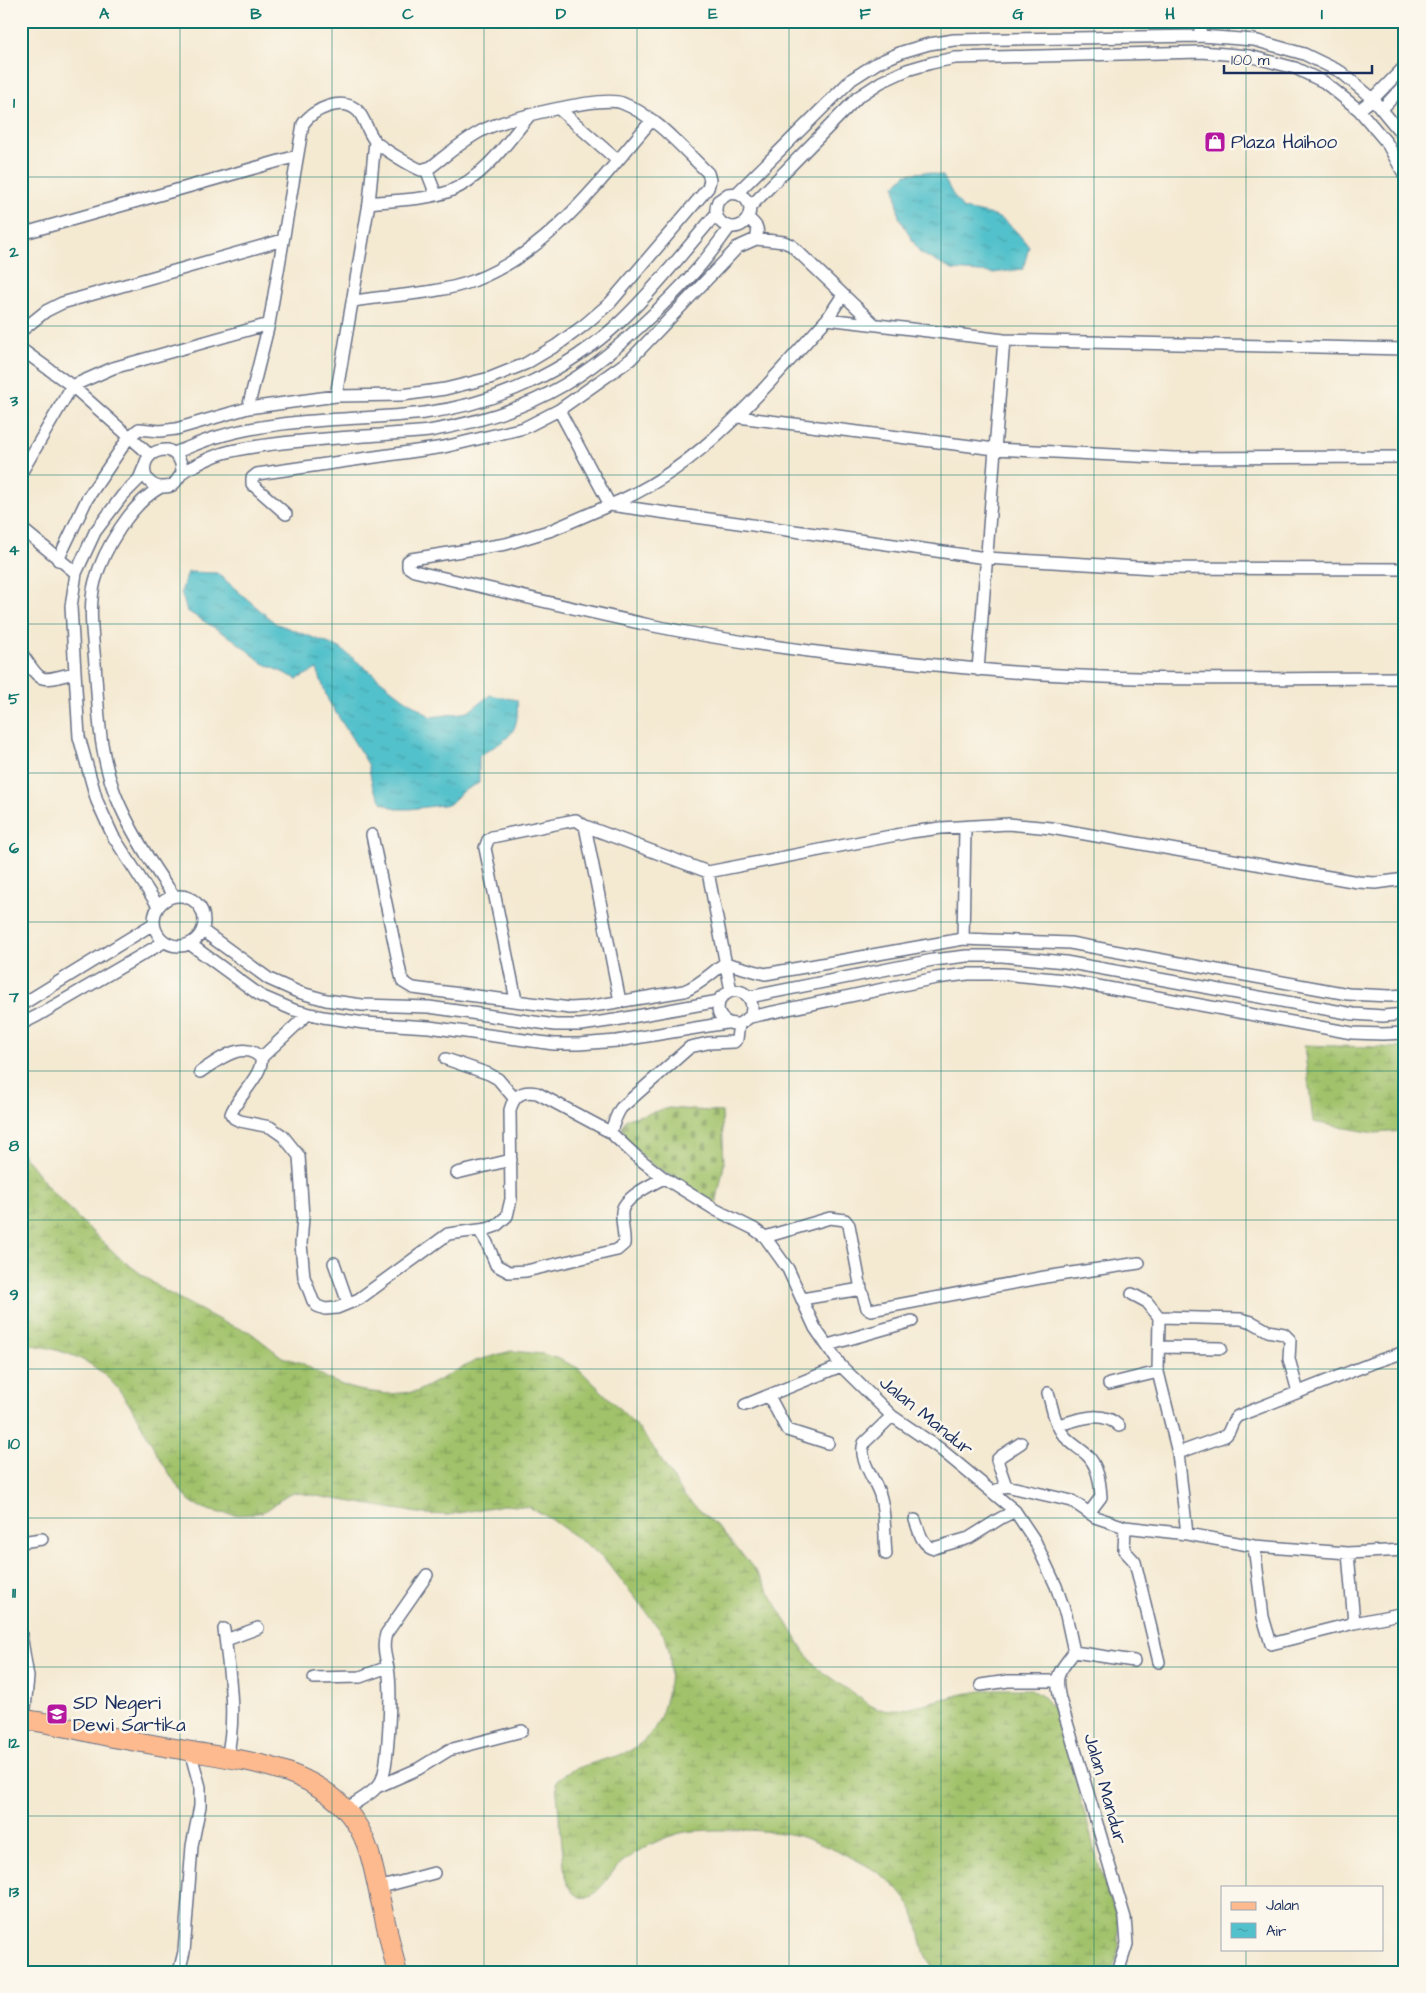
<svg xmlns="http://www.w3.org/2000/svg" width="1426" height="1993" viewBox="0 0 1426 1993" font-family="'Architects Daughter',sans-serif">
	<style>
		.wetland { fill: url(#wetland-marsh); stroke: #5e7864 }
		.cemetery { fill: url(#cemetery-stones); stroke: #5e7864 }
		.water { fill: url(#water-ripples); stroke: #377894 }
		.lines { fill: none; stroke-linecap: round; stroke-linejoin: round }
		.minor-casing { stroke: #677086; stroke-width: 14 }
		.primary-casing { stroke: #677086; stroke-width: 21 }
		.minor { stroke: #fff; stroke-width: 11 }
		.primary { stroke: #fcba8e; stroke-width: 19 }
		.grid { fill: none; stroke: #0f766e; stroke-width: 1; stroke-opacity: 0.55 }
		.labels { text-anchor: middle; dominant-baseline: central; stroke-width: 5; stroke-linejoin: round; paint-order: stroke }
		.poi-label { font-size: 19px; fill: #1b2f5e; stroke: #fbf7ec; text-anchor: start }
		.street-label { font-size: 19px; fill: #1b2f5e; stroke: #fbf7ec }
		.neatline { fill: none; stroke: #0f766e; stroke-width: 2 }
		.grid-label { font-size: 16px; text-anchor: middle; font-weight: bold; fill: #0f766e }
	</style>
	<defs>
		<pattern id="wetland-marsh" width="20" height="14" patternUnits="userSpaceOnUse" patternTransform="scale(1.25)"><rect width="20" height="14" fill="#a1c26b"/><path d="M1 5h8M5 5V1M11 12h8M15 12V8" fill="none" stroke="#829e5b"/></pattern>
		<pattern id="cemetery-stones" width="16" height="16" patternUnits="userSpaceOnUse" patternTransform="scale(1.25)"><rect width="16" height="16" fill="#a1c26b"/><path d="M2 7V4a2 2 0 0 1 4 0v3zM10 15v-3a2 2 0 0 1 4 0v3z" fill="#829e5b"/></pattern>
		<pattern id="water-ripples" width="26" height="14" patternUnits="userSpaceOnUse" patternTransform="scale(1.25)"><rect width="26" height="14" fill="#53c1cb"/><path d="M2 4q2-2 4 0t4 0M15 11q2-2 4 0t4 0" fill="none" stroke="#449da8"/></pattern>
	</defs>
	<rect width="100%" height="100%" fill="#fbf7ec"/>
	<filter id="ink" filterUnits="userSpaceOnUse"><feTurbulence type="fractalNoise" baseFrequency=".02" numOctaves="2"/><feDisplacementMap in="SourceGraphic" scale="10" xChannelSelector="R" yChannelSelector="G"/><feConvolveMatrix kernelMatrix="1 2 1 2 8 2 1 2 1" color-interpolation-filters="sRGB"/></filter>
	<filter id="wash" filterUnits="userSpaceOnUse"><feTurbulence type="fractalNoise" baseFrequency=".0096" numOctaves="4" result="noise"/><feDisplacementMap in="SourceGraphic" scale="20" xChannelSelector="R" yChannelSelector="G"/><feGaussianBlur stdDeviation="1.12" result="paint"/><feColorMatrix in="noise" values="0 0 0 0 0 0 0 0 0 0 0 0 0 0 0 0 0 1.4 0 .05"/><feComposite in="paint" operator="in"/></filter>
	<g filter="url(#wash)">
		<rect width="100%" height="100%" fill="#f4e9d1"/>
		<!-- wetland -->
		<path class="wetland" d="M1304 1045 1405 1048V1131L1374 1133 1313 1122Z
			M21 1152 49 1188 79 1219 121 1259 163 1290 225 1323 250 1332 282 1357 302 1363 330 1380 345 1386 357 1390 388 1394 416 1392 475 1361 511 1351 543 1354 559 1359 578 1368 633 1422 651 1444 684 1496 714 1523 747 1560 762 1580 802 1648 818 1669 876 1709 899 1710 963 1694 994 1689H1031L1042 1696 1051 1706 1064 1736 1097 1859 1119 1923V1947L1112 1972H938C916 1953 924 1930 911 1907 892 1876 863 1862 830 1848 820 1844 809 1839 799 1836 770 1829 723 1829 693 1831 671 1832 631 1852 616 1868 608 1877 599 1894 587 1897 574 1900 567 1886 565 1876L556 1783C562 1767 612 1760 629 1751 637 1747 646 1739 652 1732 661 1719 665 1704 668 1688 671 1671 672 1652 664 1635L608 1563 591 1548 551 1519 529 1507 503 1505 448 1515 424 1514 293 1492C279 1497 272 1511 258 1513 237 1517 206 1514 189 1500 180 1492 174 1480 167 1470 137 1423 124 1372 66 1353 52 1349 35 1343 21 1346Z"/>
		<!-- cemetery -->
		<path class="cemetery" d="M669 1108 722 1112 724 1165 716 1205 650 1163 626 1140 622 1126 626 1119Z"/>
		<!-- water -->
		<path class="water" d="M926 172 943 176 952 193 963 209C999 215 1006 217 1029 247L1023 269 993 273 952 270 920 253 899 217 895 186 906 174Z
			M188 572 217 573 275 623 340 648 402 697 431 717 468 712 490 695 517 700C520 737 507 738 479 756V783L463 791 450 804 410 809H396L383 803 373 788 368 764 328 700 317 669 297 679 263 663 233 639 187 611 181 592Z"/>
	</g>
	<g filter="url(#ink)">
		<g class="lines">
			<!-- minor casing -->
			<g class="minor-casing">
				<path id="minor" d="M1199 21 1201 36
					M559 109 617 160
					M1382 109 1405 84
					M1359 110 1373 99 1405 66
					M426 169 436 195
					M737 193 852 79 877 63 902 52 929 44 954 40 1201 36 1254 40 1304 54 1341 72 1373 99 1405 138
					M369 203C394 200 427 200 450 191 483 178 507 143 529 116
					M750 207C747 197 739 192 728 194L718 201C706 229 750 239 750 207L858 97 881 82 907 70 931 63 955 58 1201 52 1249 56 1295 68 1324 82 1359 110 1387 143 1405 176
					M748 218C756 225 760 228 756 239
					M21 234 297 156
					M354 301C392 295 438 294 473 281 551 251 600 180 652 120
					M827 319 843 295
					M874 324 791 245 784 242 756 239 738 247 631 359 559 410 610 505 552 530 506 544 411 559 408 561V567L414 571C492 589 570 608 649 625 757 647 868 659 978 669 1120 683 1262 678 1405 678
					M21 331 46 311 62 303 283 240
					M21 349 72 386 150 455
					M1405 349 1004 340 827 319C763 389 700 469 610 505L986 558 1153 568 1405 569
					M336 396 369 203 375 141
					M738 417 995 449 1004 340
					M174 453C188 448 202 441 217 437 283 417 355 421 424 413 497 404 567 371 620 322 655 289 685 250 716 214
					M144 467 139 479 122 496 95 532 76 573 71 607 79 737 97 801 113 836 158 906
					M21 473 72 386 113 368 269 324
					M182 473C182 462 179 455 168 450 138 448 137 487 163 487 177 487 176 479 183 472 186 469 192 467 196 465 218 453 229 451 253 447 295 440 338 438 380 435 396 433 413 433 429 431 476 423 523 409 564 385 608 359 655 314 690 277 705 262 717 244 730 227
					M161 487C131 503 104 549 95 581 88 607 93 637 95 664 99 712 98 749 115 794 130 831 151 864 174 896
					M286 514 252 484V478L257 474 444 447 524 428 559 410
					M21 528 76 573
					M58 560 87 499 129 437 139 429 160 431 176 429 248 408 336 396 402 395 445 389 490 378 525 364 557 345 583 326 610 303 708 188 710 180 708 173C683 149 656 116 622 103 601 95 507 119 485 129 466 138 448 154 431 167L421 170C413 167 381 148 375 141 368 133 365 119 358 111 343 96 313 109 303 124L269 324 248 408
					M21 652C42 684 38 682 74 673
					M978 670 995 449 1174 458 1405 457
					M585 826 620 1001
					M965 828 963 939 1070 943 1348 994 1390 996 1405 995
					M372 835 401 976 403 982 413 988 570 1008 587 1007 684 991C700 985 711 973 725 963L765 974 963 939
					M708 872 731 991
					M154 921a25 25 0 1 1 50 0a25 25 0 1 1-50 0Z
					M203 931 269 979 298 992 326 1000 362 1005 429 1007 555 1025H581L615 1020 719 1001
					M190 944 261 996 294 1010 323 1017 364 1023 429 1027 554 1044H579L617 1041 726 1023
					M749 997 933 960 967 956H1002L1065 962 1353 1014 1383 1016 1405 1014
					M516 1000 485 848 488 840 492 837 565 822 576 820 585 826 708 872 911 832 941 828 1008 824 1051 828 1358 882 1376 883 1405 879
					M21 1005 153 924
					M750 1017C756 1002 747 989 731 991L721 997C713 1013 723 1025 739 1024L750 1017 936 978 968 974H1003L1065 980 1352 1033 1383 1034 1405 1033
					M21 1024 37 1016 164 942
					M739 1024 737 1039 734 1042 708 1043 690 1047 621 1108C616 1115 614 1124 610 1132L637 1157 664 1178 716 1210 754 1229 765 1237 788 1269 815 1328 841 1366 892 1416 939 1448 1015 1511 1035 1541 1056 1586 1066 1615 1074 1652C1059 1673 1054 1673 1060 1699L1125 1918 1127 1944 1118 1972
					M261 1058 308 1014
					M446 1059 489 1074 498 1079 514 1098
					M200 1072C217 1061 242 1039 261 1058 264 1074 237 1097 231 1114L234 1118 240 1121 270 1127 283 1136 299 1156 303 1217 301 1244 304 1277 313 1301 317 1306 325 1309 337 1308 359 1299 448 1234 487 1229 496 1226 507 1216 511 1199 510 1110C514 1095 522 1090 537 1093L610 1132
					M457 1173 511 1160
					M479 1230 487 1243 496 1265 509 1272 526 1271 617 1250 624 1244C625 1233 621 1223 622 1212 623 1198 652 1184 664 1178
					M765 1237 830 1218 845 1220 849 1225 861 1289 867 1308 871 1310 1045 1277 1139 1263
					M334 1263 348 1303
					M1132 1294 1147 1302 1159 1317 1158 1372 1178 1453
					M802 1299 861 1289
					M1159 1317 1241 1319 1252 1322 1268 1331 1284 1334 1290 1340 1289 1359 1298 1392
					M828 1345 912 1321
					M1158 1347 1221 1348
					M1109 1384 1158 1372
					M1048 1393C1052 1406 1054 1422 1062 1433 1068 1442 1078 1447 1086 1454 1098 1465 1100 1482 1101 1497L1089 1513
					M769 1396 787 1430 828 1443
					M745 1405 841 1366
					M1058 1425C1079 1420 1101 1409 1119 1426
					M1006 1486 997 1460 1001 1456 1021 1443
					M992 1492 1006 1486 1072 1501 1095 1517 1125 1527 1187 1534 1254 1546 1348 1553 1405 1550
					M915 1520C919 1530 921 1545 934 1548L969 1538 1001 1518 1015 1511
					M1125 1527 1124 1550 1135 1562 1159 1662
					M1187 1534 1178 1453 1225 1436C1232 1431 1230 1421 1238 1416L1375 1362 1405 1352
					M21 1542 42 1539
					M1254 1546 1263 1617 1271 1644 1354 1623
					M1348 1553 1354 1623 1405 1613
					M886 1554C884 1536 886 1513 880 1495 875 1479 858 1460 864 1443L892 1416
					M224 1629C229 1671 237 1715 227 1757
					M21 1634 28 1677 24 1719
					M226 1640 258 1628
					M1074 1652 1134 1661
					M314 1678 360 1677 388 1667
					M981 1685 1008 1681H1057
					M377 1787 418 1769 449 1750 522 1731
					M346 1809C357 1801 373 1794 380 1783 389 1771 391 1694 389 1676 388 1661 381 1650 386 1634L427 1575
					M378 1888 434 1873
					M179 1972 184 1952 192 1846 200 1806V1787L190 1751"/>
			</g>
			<!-- primary casing -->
			<g class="primary-casing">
				<path id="primary" d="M21 1719C55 1723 88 1733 122 1739 144 1743 167 1747 189 1751 247 1761 320 1768 355 1822 369 1842 374 1870 379 1894 385 1920 391 1946 397 1972"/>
			</g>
			<!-- minor -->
			<use href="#minor" class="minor"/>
			<!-- primary -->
			<use href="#primary" class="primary"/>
		</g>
	</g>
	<!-- grid -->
	<path class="grid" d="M180 21V1972M332 21V1972M484 21V1972M637 21V1972M789 21V1972M941 21V1972M1094 21V1972M1246 21V1887M21 177H1405M21 326H1405M21 475H1405M21 624H1405M21 773H1405M21 922H1405M21 1071H1405M21 1220H1405M21 1369H1405M21 1518H1405M21 1667H1405M21 1816H1405M1246 1949V1972"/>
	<!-- icons -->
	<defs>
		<g id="shop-square" transform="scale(1.125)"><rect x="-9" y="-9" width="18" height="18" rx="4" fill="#b5179e" stroke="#fbf7ec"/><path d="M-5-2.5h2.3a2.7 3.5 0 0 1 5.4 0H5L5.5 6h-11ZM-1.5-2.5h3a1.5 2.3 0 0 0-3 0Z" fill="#fff"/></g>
		<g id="school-square" transform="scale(1.125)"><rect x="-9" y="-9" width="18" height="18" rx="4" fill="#b5179e" stroke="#fbf7ec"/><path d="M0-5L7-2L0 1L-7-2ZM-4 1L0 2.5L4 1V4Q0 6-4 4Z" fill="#fff"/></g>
	</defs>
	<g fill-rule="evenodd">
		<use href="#shop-square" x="1215" y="142"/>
		<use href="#school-square" x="57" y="1714"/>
	</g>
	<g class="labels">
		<!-- poi labels -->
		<g class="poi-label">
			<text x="1231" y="142">Plaza Haihoo</text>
			<text x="73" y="1703">SD Negeri<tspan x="73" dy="22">Dewi Sartika</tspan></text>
		</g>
		<!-- street labels -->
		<g class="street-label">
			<text transform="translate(926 1416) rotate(39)">Jalan Mandur</text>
			<text transform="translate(1105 1789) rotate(74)">Jalan Mandur</text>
		</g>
	</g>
	<!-- margin -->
	<rect width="1426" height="1993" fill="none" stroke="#fbf7ec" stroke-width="55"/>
	<!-- legend -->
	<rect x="1221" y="1886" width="162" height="65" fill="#fbf7ec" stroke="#a1a7b3"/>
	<rect x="1231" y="1902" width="25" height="8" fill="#fcba8e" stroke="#a1a7b3"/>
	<text x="1266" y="1910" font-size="15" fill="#1b2f5e">Jalan</text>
	<rect x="1231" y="1923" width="25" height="15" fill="url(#water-ripples)" stroke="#a1a7b3"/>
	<text x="1266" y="1936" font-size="15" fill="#1b2f5e">Air</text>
	<!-- scale -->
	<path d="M1224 65v8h148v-8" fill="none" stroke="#1b2f5e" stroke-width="2.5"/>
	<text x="1231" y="65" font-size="15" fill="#1b2f5e" stroke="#fbf7ec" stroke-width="4" paint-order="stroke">100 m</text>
	<rect x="28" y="28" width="1370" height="1938" class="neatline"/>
	<g class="grid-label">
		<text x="104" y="19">A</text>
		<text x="256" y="19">B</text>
		<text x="408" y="19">C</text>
		<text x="561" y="19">D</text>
		<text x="713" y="19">E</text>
		<text x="865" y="19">F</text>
		<text x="1018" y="19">G</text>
		<text x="1170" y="19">H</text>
		<text x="1322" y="19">I</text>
		<text x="14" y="108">1</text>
		<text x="14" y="257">2</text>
		<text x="14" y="406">3</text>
		<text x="14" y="555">4</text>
		<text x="14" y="704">5</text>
		<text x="14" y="853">6</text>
		<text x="14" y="1002">7</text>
		<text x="14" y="1151">8</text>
		<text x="14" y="1300">9</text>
		<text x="14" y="1449">10</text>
		<text x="14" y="1598">11</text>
		<text x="14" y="1748">12</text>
		<text x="14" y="1897">13</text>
	</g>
</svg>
